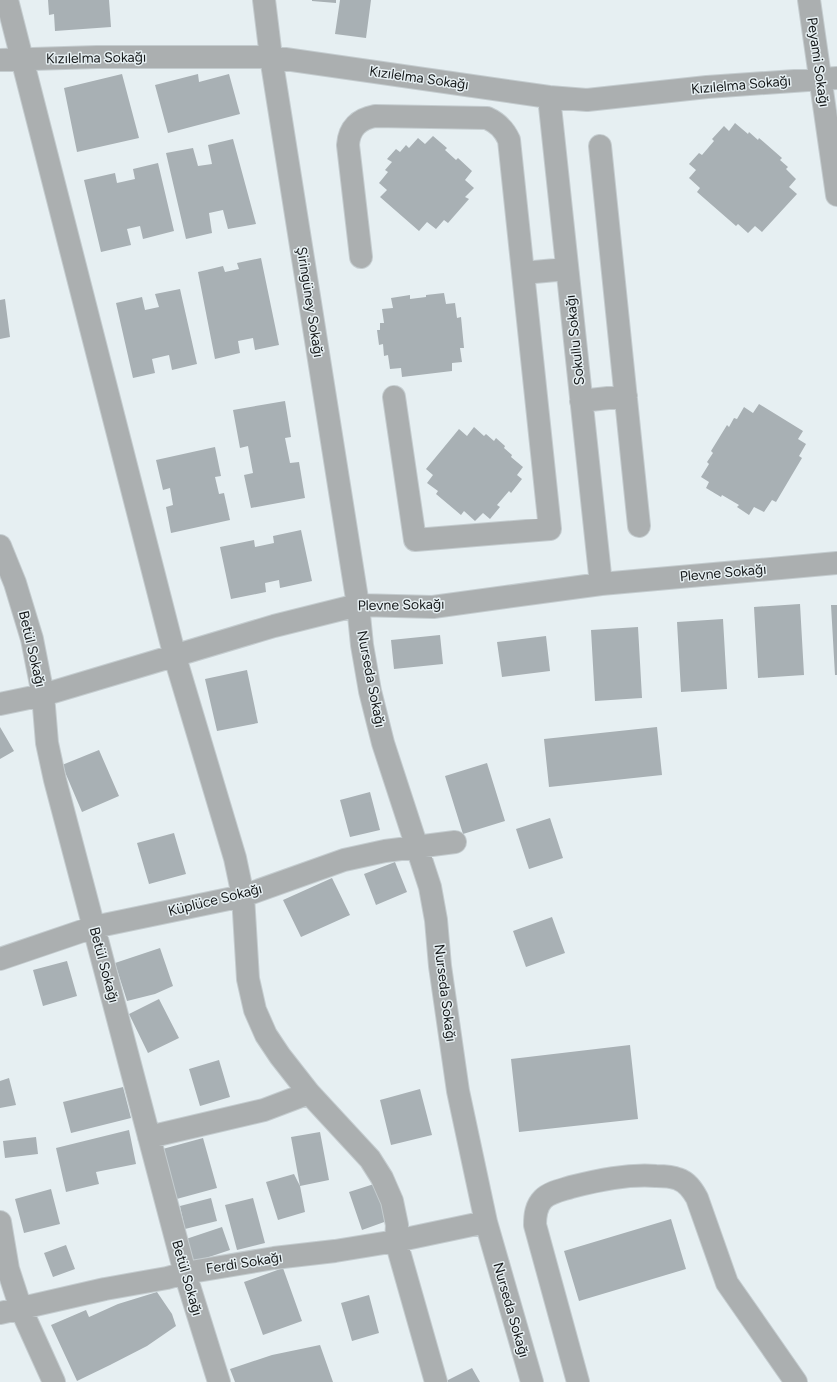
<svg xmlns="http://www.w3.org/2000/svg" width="837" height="1382" viewBox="0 0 837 1382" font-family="Figtree,sans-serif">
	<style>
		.building { fill: #a8b0b4 }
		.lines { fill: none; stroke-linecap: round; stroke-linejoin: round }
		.minor-casing { stroke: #c4cccf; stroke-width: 24 }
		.minor { stroke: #abafb0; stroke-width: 22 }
		.labels { text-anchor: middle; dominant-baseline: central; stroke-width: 3; stroke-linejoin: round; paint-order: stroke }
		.street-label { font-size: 14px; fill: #141718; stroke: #e6eff2 }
	</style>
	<rect width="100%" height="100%" fill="#e6eff2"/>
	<!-- building -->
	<path class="building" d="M48 0H109L111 27 55 31 54 14 49 15Z
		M312 0H336V3L312 1Z
		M340 0H371L366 38 335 34Z
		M122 74 139 138 77 152 64 88Z
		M198 74 199 82 229 74 240 114 168 133 155 85Z
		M735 123 748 134 749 132 758 140 759 138 782 158 780 160 788 167 786 169 796 179 789 187 797 194 762 232 755 226 748 233 738 224 736 226 697 192 700 188 689 178 696 170 689 164 699 153 702 155 714 141 712 139 724 126 729 131Z
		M433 136 447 148 445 150 456 160 458 158 472 171 465 180 474 188 465 197 469 199 448 223 444 220 436 229 427 222 419 231 380 197 387 190 379 183 388 172 385 170 392 162 387 159 396 149 400 152 406 145 409 148 418 138 425 144Z
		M233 139 256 224 228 229 223 210 209 213 212 233 186 239 166 153 193 148 198 166 212 164 208 145Z
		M158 163 174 231 143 239 140 226 127 229 131 245 101 252 84 180 115 173 117 183 135 179 133 169Z
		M261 258 279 345 255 350 253 338 238 341 240 353 215 359 198 272 223 266 225 272 239 269 237 263Z
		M180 289 197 364 172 370 169 355 152 359 155 373 133 378 116 303 142 297 145 310 159 307 155 294Z
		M444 293 446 304 455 303 457 318 461 317 464 348H460L462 362 452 363V371L402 377 401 368 390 369 388 355 384 356 383 344 379 345 377 330H380V323H384L382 309 393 308 391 298 410 295V299L426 297V295Z
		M5 299 10 337 0 339V300Z
		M285 401 291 437 285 438 290 463 299 462 305 498 251 508 244 475 253 473 248 446 240 448 233 410Z
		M759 404 803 431 798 439 806 444 799 456 802 458 776 502 772 500 764 512 754 507 749 515 737 507 739 505 722 495 721 497 706 488 709 482 701 477 709 464 707 462 713 453 711 451 727 425 729 427 734 418 737 419 744 407 753 413Z
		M474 427 484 436 486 434 494 441 496 438 505 446 504 448 512 455 511 457 523 467 517 475 522 479 511 493 509 491 497 505 500 507 490 519 483 513 475 521 464 511 461 515 436 494 438 491 427 483 433 475 426 469 459 429 467 436Z
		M215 447 221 476 215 477 219 494 224 493 230 520 171 533 166 507 173 505 170 488 163 490 156 460Z
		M301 530 312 581 280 588 279 580 265 583 266 592 231 599 220 547 254 540 255 547 274 543 273 536Z
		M800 604 804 675 758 678 754 607Z
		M831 605H837V675H835Z
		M723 619 727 689 681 692 677 622Z
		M638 627 642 698 595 701 591 630Z
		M440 635 443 664 394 669 391 640Z
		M546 636 550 671 502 677 497 642Z
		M247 670 258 723 217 731 205 679Z
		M0 727 14 751 0 759Z
		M657 727 662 775 549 787 544 739Z
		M99 750 119 796 82 812 62 765Z
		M487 763 505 821 463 834 445 776Z
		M370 792 380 830 350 837 340 800Z
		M550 818 563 858 529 869 516 829Z
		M174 833 186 874 149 884 137 843Z
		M395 862 407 892 376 905 364 874Z
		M332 878 350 915 301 937 283 900Z
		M552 917 565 953 526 967 513 931Z
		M160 948 173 986 155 994 127 1001 115 963Z
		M67 961 77 996 43 1006 33 970Z
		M159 999 179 1038 148 1053 129 1014Z
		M630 1045 638 1119 519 1132 511 1059Z
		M219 1060 230 1097 200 1106 189 1069Z
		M9 1078 16 1105 0 1108V1081Z
		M123 1087 131 1118 71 1133 63 1102Z
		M420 1089 432 1135 391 1145 380 1100Z
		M129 1130 136 1164 96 1172 99 1184 66 1192 56 1148Z
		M320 1132 329 1180 300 1186 291 1137Z
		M36 1137 38 1154 5 1158 3 1141Z
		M203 1138 217 1188 173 1200 159 1150Z
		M294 1174 300 1186 305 1212 278 1220 266 1182Z
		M374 1184 387 1221 362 1230 349 1192Z
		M51 1189 60 1224 24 1233 15 1199Z
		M211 1198 217 1221 185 1229 180 1206Z
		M253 1198 265 1243 237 1250 225 1205Z
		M671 1219 686 1269 579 1301 564 1251Z
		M222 1227 230 1250 194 1262 186 1239Z
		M66 1245 75 1269 53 1277 44 1253Z
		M283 1268 302 1321 263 1335 244 1282Z
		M157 1292 172 1314 176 1326 147 1346 110 1365 77 1381 51 1325 86 1310 89 1317 118 1304Z
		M369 1295 379 1333 352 1341 341 1303Z
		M320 1345 333 1382H235L230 1369 272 1355Z
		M472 1368 480 1382H447L446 1381Z"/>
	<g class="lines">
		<!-- minor casing -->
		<g class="minor-casing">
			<path id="minor" d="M7 0 175 657 235 858 243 896 248 979 255 1010 266 1035 280 1056 309 1093 370 1159 382 1178 392 1201 397 1225 396 1241 436 1382
				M264 0 271 57 358 605 362 645 370 691 383 743 430 887 436 920 440 966 458 1091 486 1222 532 1382
				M809 0 837 195
				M0 60 97 57H271L549 97 587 100 707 87 837 78
				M549 97 601 584
				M600 146 639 526
				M361 257 348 145C349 128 359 119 375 116L487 118C498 123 504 129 509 140L550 529 415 540 394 397
				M523 273 567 269
				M581 401 626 396
				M0 546 15 583 32 639 43 695 47 743 55 780 185 1273 219 1382
				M0 704 43 695 274 626 358 605 433 607 601 584 837 563
				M0 959 94 927 243 896 344 860 385 851 455 842
				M149 1137 264 1110 309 1093
				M0 1222 8 1269 21 1309 54 1382
				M0 1313 105 1289 167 1278 185 1273 274 1258 335 1251 396 1241 486 1222
				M578 1382 535 1225C535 1215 536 1206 543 1199 550 1192 562 1190 571 1187 599 1180 627 1174 656 1176 663 1176 671 1176 678 1179 687 1182 692 1189 697 1198L727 1283 796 1382"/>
		</g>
		<!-- minor -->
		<use href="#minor" class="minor"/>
	</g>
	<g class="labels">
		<!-- street labels -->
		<g class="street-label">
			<text transform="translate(96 58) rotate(-1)">Kızılelma Sokağı</text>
			<text transform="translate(818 62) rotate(82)">Peyami Sokağı</text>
			<text transform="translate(419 78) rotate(8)">Kızılelma Sokağı</text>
			<text transform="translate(741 85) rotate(-5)">Kızılelma Sokağı</text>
			<text transform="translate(310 302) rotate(81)">Şiringüney Sokağı</text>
			<text transform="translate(575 340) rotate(-96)">Sokullu Sokağı</text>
			<text transform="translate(723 573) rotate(-5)">Plevne Sokağı</text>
			<text transform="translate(401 605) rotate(-1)">Plevne Sokağı</text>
			<text transform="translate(32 649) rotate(77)">Betül Sokağı</text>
			<text transform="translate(371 679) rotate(79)">Nurseda Sokağı</text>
			<text transform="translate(215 900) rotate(-14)">Küplüce Sokağı</text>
			<text transform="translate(104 965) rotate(75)">Betül Sokağı</text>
			<text transform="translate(445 993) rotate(83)">Nurseda Sokağı</text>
			<text transform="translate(244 1263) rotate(-9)">Ferdi Sokağı</text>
			<text transform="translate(187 1278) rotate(74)">Betül Sokağı</text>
			<text transform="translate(511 1310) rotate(74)">Nurseda Sokağı</text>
		</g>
	</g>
</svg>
